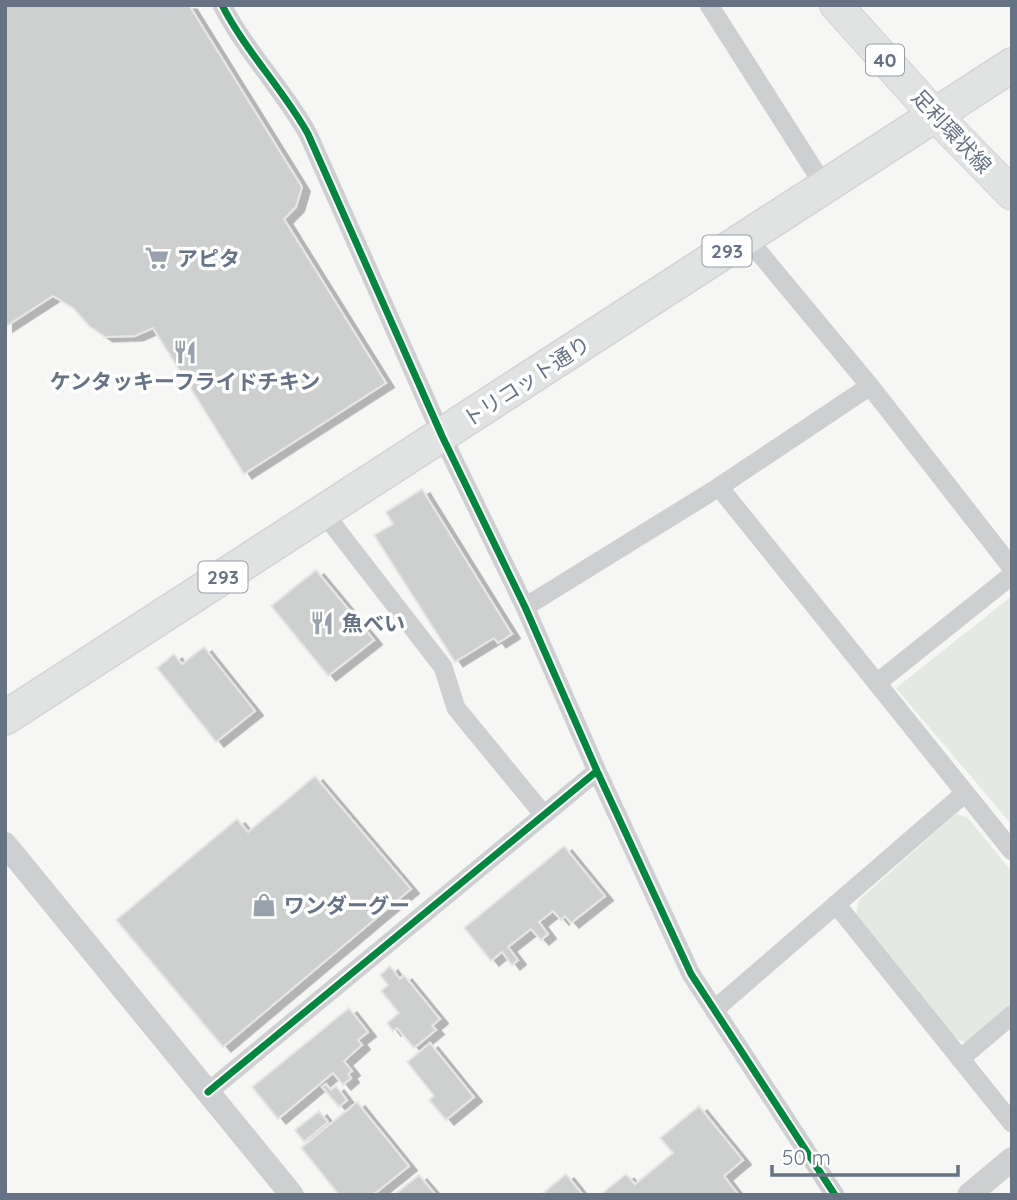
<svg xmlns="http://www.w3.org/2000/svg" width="1017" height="1200" viewBox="0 0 1017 1200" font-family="Quicksand,'Noto Sans JP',sans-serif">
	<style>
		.green { fill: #e5e9e3 }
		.building { fill: #ced0d0; stroke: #e6e6e5; stroke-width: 2; filter: url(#shadow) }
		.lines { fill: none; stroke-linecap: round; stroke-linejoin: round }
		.primary-casing { stroke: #d2d2d3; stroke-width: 34 }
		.trunk-casing { stroke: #d3d4d4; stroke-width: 36 }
		.service { stroke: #cecfd0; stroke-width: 10 }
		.minor { stroke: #cecfd0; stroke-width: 19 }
		.tertiary { stroke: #cecfd0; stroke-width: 24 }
		.primary { stroke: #e1e2e2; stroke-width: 32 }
		.trunk { stroke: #e1e2e2; stroke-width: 33 }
		.cycleway-casing { stroke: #fff; stroke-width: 11 }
		.cycleway { stroke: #00873e; stroke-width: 7 }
		.labels { text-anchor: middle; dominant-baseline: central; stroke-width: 7; stroke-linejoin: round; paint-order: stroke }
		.shield { fill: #fff; stroke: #949daa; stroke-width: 2 }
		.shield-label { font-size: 19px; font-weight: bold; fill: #667385 }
		.street-label { font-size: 21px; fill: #667385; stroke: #fff }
		.poi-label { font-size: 21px; font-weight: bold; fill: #667385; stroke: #fff; text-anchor: start }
	</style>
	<defs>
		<filter id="shadow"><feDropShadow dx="8" dy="4.5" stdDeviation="0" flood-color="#0004"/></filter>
	</defs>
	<rect width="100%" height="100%" fill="#f6f6f5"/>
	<!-- green -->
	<path class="green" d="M1012 596V825L896 688Z
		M956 814 967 817 1012 872V1004L965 1042 954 1038 856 916 859 900Z"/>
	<!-- building -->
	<path class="building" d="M5 5H189L302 187 296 207 284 219 386 383 244 474 153 328 135 336 105 337 89 326 73 308 53 296 5 327Z
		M422 489 512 634 498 643 494 638 455 662 374 535 393 524 386 512Z
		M316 570 374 640 328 676 271 606Z
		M204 647 255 711 216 742 157 668 174 654 182 664Z
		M315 776 411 889 223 1047 116 920 237 819 248 832Z
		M564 846 605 896 571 923 565 916 561 920 553 911 539 922 548 934 541 940 531 929 508 947 518 960 512 965 502 952 491 961 464 928Z
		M390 966 400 979 404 975 440 1019 432 1026 436 1030 414 1048 397 1028 393 1031 387 1023 399 1013 381 991 388 985 380 975Z
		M349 1008 368 1032 358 1040 362 1045 344 1061 352 1071 348 1074 351 1078 343 1085 333 1073 278 1119 252 1087Z
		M430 1043 474 1097 446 1120 429 1100 434 1096 407 1062Z
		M326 1084 331 1090 336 1086 347 1100 339 1107 322 1087Z
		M357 1102 409 1166 373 1195H339L301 1148Z
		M699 1106 743 1160 724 1176 737 1193 735 1195H600L626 1174 635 1184 673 1153 660 1138Z
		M319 1111 328 1122 304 1142 295 1130Z
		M566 1174 583 1195H541Z
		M419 1175 436 1195H394Z"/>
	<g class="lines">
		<!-- primary casing -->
		<g class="primary-casing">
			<path id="primary" d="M836 5 934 114 1012 194"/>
		</g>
		<!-- trunk casing -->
		<g class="trunk-casing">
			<path id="trunk" d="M5 718 1012 65"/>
		</g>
		<!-- service -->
		<path class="service" d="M167 5 286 191 282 212 243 236"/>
		<!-- minor -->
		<path class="minor" d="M222 5C246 52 283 89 308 134L442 436 525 607 597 771 691 974 835 1195
			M709 5 825 187
			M747 238 870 386 1012 568
			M719 487 1012 851
			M323 512 443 667 456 708 543 814
			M525 607 719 487 870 386
			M877 683 1012 575
			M836 904 1012 1123
			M714 1010 965 793
			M960 1059 1012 1015
			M208 1092 597 771"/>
		<!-- tertiary -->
		<path class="tertiary" d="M5 844 292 1195
			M969 1195 1012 1159"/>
		<!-- primary -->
		<use href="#primary" class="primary"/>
		<!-- trunk -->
		<use href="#trunk" class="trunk"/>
		<!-- cycleway casing -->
		<g class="cycleway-casing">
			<path id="cycleway" d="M222 5C246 52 283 89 308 134L442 436 525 607 597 771 691 974 835 1195
				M208 1092 597 771"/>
		</g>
		<!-- cycleway -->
		<use href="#cycleway" class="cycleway"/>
	</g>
	<!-- icons -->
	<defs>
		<g id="supermarket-bare" transform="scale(1.89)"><path d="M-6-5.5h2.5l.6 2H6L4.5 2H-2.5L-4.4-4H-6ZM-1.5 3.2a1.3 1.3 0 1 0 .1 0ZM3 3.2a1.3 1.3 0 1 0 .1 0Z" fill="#98a1ac" stroke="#fff" stroke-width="2.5" paint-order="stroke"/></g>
		<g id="restaurant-bare" transform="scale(1.89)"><path d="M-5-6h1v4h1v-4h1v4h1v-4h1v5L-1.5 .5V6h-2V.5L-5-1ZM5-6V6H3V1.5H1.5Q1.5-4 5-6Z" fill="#98a1ac" stroke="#fff" stroke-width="2.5" paint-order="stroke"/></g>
		<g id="shop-bare" transform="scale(1.89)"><path d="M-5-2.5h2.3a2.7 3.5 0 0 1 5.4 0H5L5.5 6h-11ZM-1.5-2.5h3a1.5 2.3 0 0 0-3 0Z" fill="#98a1ac" stroke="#fff" stroke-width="2.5" paint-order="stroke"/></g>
	</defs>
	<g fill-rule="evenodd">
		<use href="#supermarket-bare" x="157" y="258"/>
		<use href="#restaurant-bare" x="185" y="352"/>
		<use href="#restaurant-bare" x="322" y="623"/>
		<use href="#shop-bare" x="264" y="905"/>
	</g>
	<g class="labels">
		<!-- shield labels -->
		<g class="shield">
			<rect x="866" y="44.5" width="38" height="31" rx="5"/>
			<rect x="702.5" y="235.5" width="49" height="31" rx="5"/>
			<rect x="198.5" y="561.5" width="49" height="31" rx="5"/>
		</g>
		<g class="shield-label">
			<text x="885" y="60">40</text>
			<text x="727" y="251">293</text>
			<text x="223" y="577">293</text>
		</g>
		<!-- street labels -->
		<g class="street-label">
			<text transform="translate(952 131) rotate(47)">足利環状線</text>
			<text transform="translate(526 381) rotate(-33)">トリコット通り</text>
		</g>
		<!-- poi labels -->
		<g class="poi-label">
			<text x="177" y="258">アピタ</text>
			<text x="185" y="381" text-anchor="middle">ケンタッキーフライドチキン</text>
			<text x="342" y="623">魚べい</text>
			<text x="284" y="905">ワンダーグー</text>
		</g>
	</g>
	<!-- border -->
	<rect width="1017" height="1200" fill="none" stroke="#667385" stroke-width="14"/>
	<!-- scale -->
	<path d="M772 1165v10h186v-10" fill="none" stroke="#667385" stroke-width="3.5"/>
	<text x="782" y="1165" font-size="21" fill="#667385" stroke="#ffffff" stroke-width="5" paint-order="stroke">50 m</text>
</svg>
